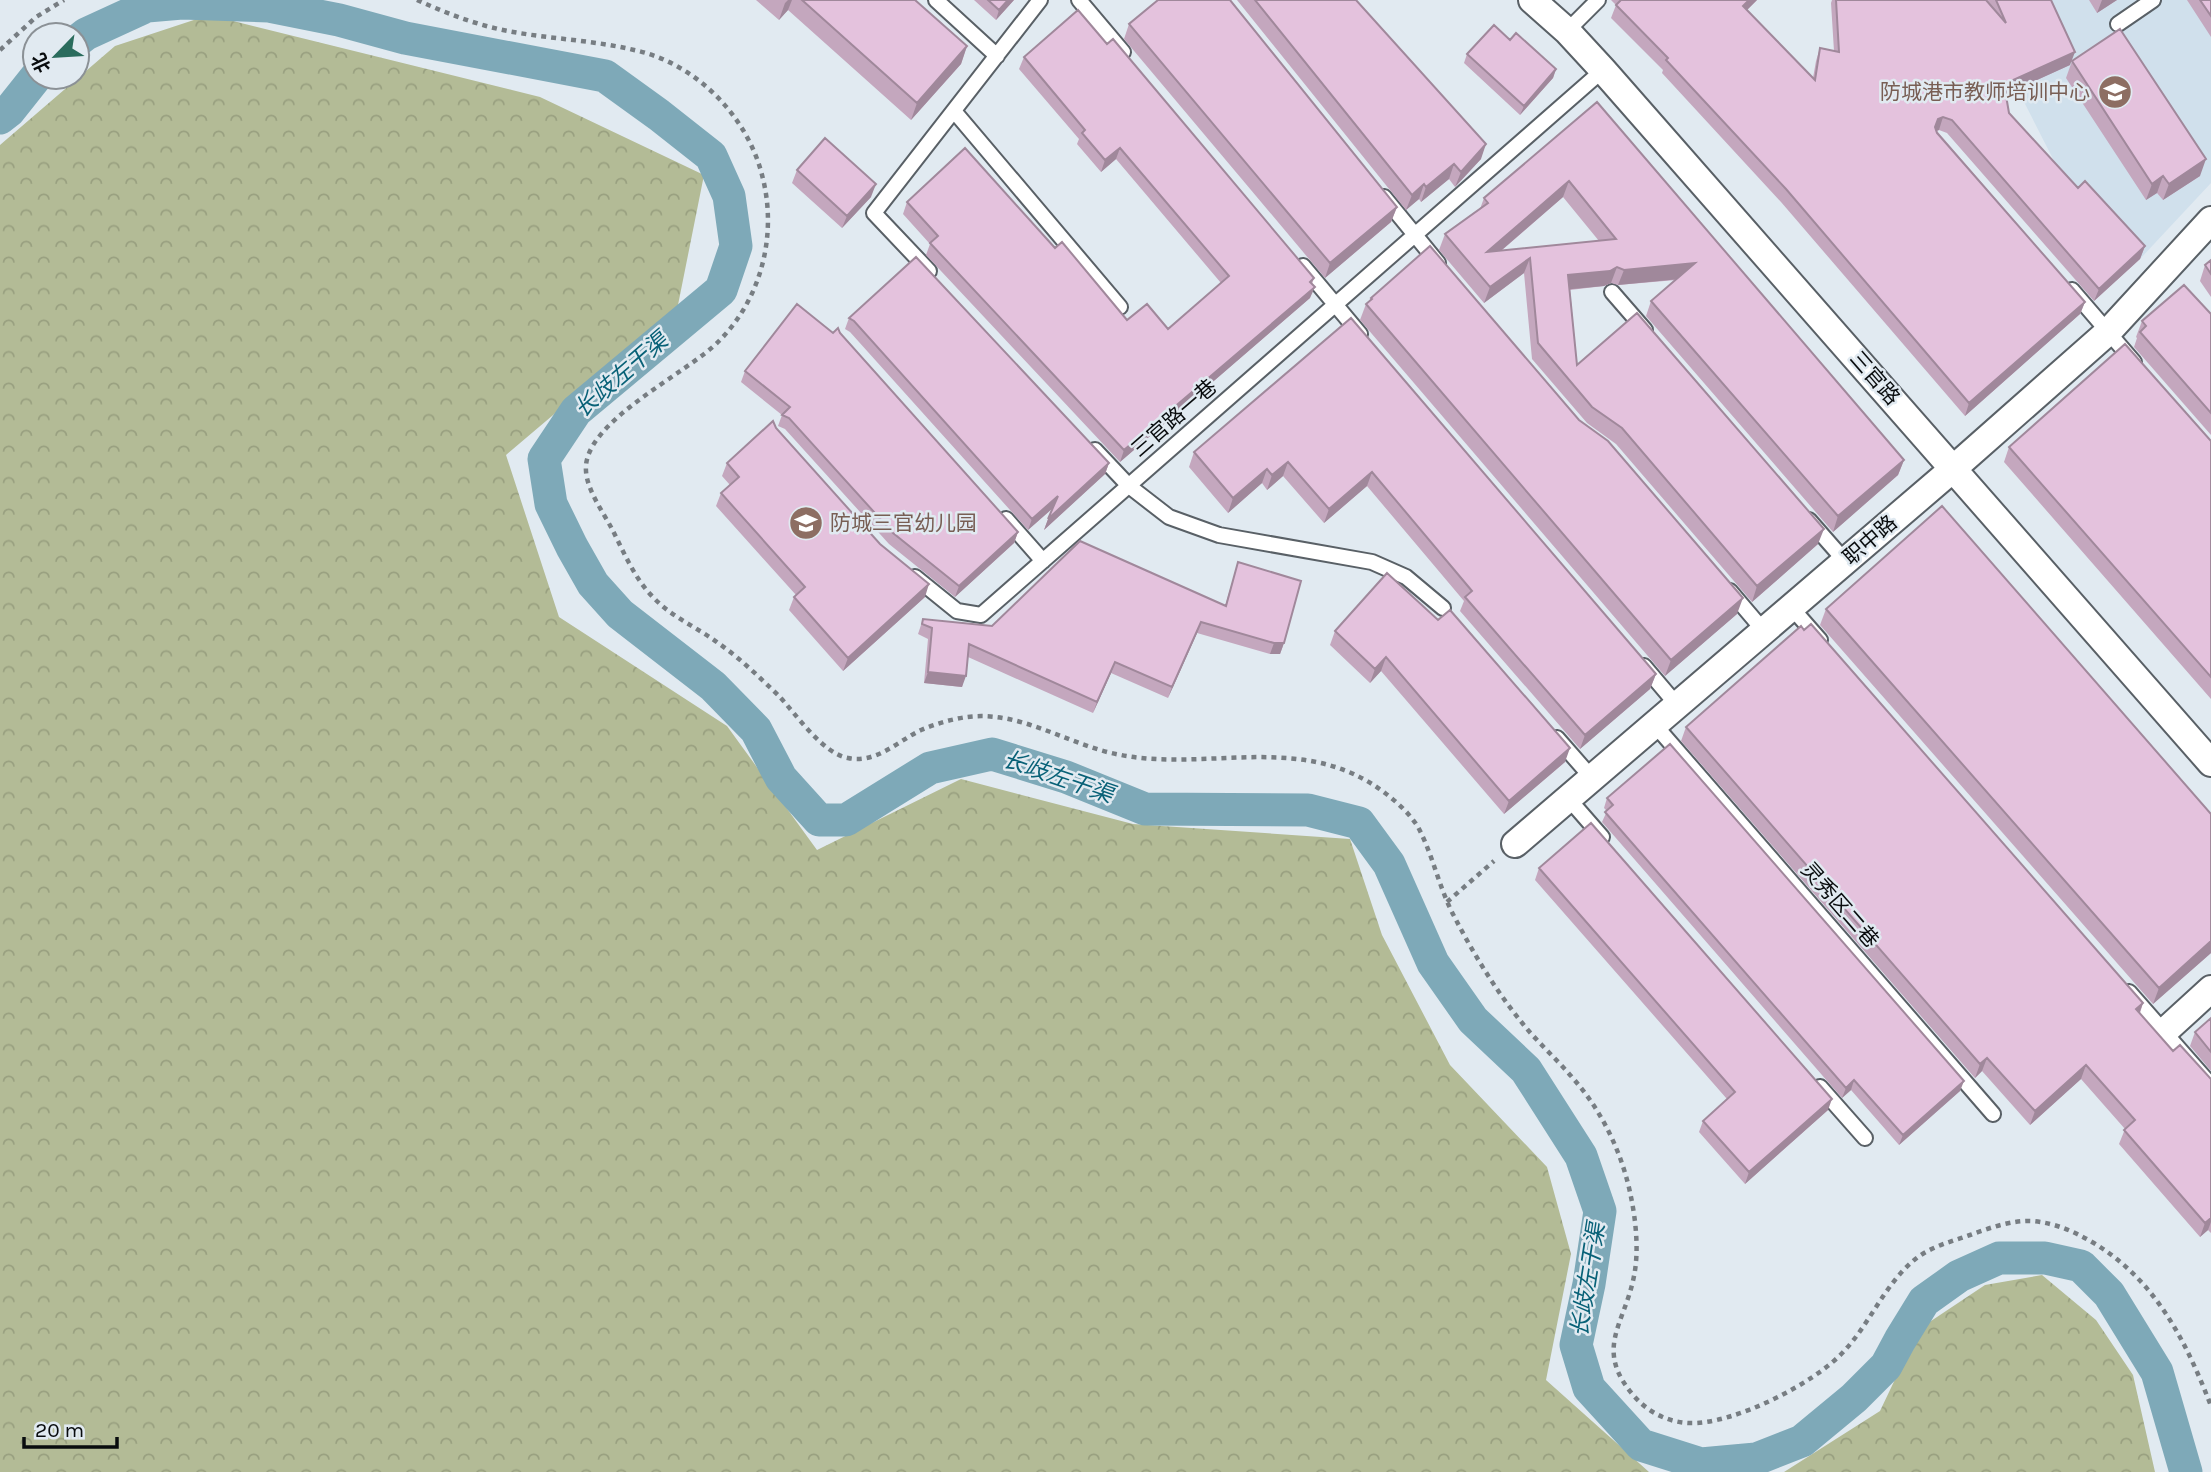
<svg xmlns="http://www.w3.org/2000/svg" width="2211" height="1472" viewBox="0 0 2211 1472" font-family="Karla,'Noto Sans SC',sans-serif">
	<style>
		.built { fill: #d0e0ec }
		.forest { fill: url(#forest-crowns) }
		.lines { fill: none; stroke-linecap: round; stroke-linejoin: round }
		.canal { stroke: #7ea9b8; stroke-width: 33 }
		.lane-casing { stroke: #596066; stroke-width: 18 }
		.street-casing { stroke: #596066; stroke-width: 30 }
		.path { stroke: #777d82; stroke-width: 4.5; stroke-dasharray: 5 5; stroke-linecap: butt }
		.lane { stroke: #fff; stroke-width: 14 }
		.street { stroke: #fff; stroke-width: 26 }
		.wall { fill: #c4a7be; fill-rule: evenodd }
		.shaded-wall { fill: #a0889b }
		.building { fill: #e4c2dd; stroke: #a0889b; stroke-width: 2; fill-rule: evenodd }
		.labels { text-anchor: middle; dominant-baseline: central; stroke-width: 5; stroke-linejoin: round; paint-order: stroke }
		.education-label { font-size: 21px; fill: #785e54; stroke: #e1eaf1; text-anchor: end }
		.street-label { font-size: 21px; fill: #090c0e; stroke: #e1eaf1 }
		.water-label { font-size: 23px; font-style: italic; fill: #086177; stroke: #e1eaf1 }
	</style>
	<defs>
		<pattern id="forest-crowns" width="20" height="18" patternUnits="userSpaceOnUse" patternTransform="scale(1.75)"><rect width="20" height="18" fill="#b3bb96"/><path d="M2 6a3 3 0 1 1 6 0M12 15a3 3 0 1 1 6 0" fill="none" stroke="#99a080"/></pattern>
	</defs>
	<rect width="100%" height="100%" fill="#e1eaf1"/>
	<!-- built -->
	<path class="built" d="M1972 0H2211V183L2140 259 2081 195 2074 200Z"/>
	<!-- forest -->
	<path class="forest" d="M209 15 540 97 704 175 677 310 506 455 559 617 727 726 817 850 961 779 1133 824 1350 839 1382 935 1450 1065 1547 1167 1571 1254 1546 1380 1649 1472H0V145L115 46Z
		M2042 1275 2096 1320 2133 1375 2155 1472H1784L1880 1411 1919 1329 1985 1285Z"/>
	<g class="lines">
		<!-- canal -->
		<path class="canal" d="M77 41 86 34 147 6 182 3 269 6 339 20 405 38 605 76 659 115 711 156 729 196 736 246 721 290 576 411 544 459 551 504 572 547 593 584 620 614 713 686 756 730 781 778 819 820H846L930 768 992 754 1066 777 1145 809 1308 810 1359 823 1389 864 1433 963 1473 1020 1526 1070 1581 1156 1600 1211 1589 1284 1576 1345 1589 1388 1641 1445 1701 1464 1756 1459 1802 1441 1854 1398 1886 1366 1900 1340 1924 1301 1959 1276 1999 1258H2045L2081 1266 2109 1294 2157 1372 2186 1472
			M0 118 9 111 36 77"/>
		<!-- lane casing -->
		<g class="lane-casing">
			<path id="lane" d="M936 0 997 56
				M1079 0 1123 52
				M2118 24 2153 0
				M1567 31 1598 0
				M954 111 1120 307
				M1384 197 1438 263
				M1303 266 1360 334
				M929 271 874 213 1040 0
				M2072 290 2134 362
				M1612 292 1645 330
				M1095 450 1129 486 1169 517 1219 535 1372 562 1406 577 1443 608
				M1006 519 1043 561
				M1809 520 1845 561
				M915 577 957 611 981 615 1603 70
				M1730 591 1764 631
				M1791 607 1820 640
				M1644 666 1677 705
				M1654 724 1993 1114
				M1557 738 1592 778
				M1568 798 1602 837
				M2129 992 2211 1085
				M1820 1087 1865 1138"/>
		</g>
		<!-- street casing -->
		<g class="street-casing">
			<path id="street" d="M1532 0 1567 31 1603 70 2211 763
				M1515 844 1954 468 2108 332 2211 220
				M2164 1032 2211 989"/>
		</g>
		<!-- path -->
		<path class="path" d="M417 0C446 13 476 25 508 31 549 39 593 40 634 50 696 63 749 117 763 179 777 236 761 299 719 341 687 374 582 422 586 471 587 490 603 512 612 529 624 552 634 578 653 597 671 617 697 627 718 643 740 658 759 677 778 695 796 714 823 754 848 758 876 764 898 741 921 730 935 724 952 719 967 717 1022 710 1069 746 1121 755 1210 772 1304 731 1385 793 1397 802 1410 814 1418 827 1433 855 1439 888 1454 916 1473 953 1496 991 1523 1024 1539 1044 1560 1062 1577 1083 1604 1115 1623 1156 1631 1197 1636 1221 1639 1252 1634 1276 1625 1324 1593 1349 1634 1396 1648 1412 1667 1422 1689 1423 1733 1425 1816 1383 1845 1350 1870 1323 1884 1286 1913 1261 1929 1247 1950 1242 1970 1235 1989 1228 2012 1220 2032 1221 2055 1223 2073 1231 2092 1242 2155 1279 2186 1341 2211 1406
			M0 50 36 17 64 0
			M1447 902 1494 861"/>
		<!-- lane -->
		<use href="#lane" class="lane"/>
		<!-- street -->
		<use href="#street" class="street"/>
	</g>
	<!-- wall -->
	<path class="wall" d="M756 0H915L967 46 961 64 911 120 788 10 779 20Z
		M974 0H1014L996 20Z
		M1237 0H1356L1481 159 1455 187 1449 179 1421 202 1419 199 1406 210Z
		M1611 0H1757L1747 10 1813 78 1816 61 1820 48 1834 51 1831 3 1832 0H2051L2070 65 2006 94 2009 113 2078 188 2145 246 2140 259 2094 301 1947 133 1939 130 1937 131 2085 302 2080 314 1965 416 1781 202 1662 73 1663 70 1611 18 1616 5Z
		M2089 0H2117L2097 13Z
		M2187 0H2211V37Z
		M1129 24 1397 207 1391 222 1325 278 1124 39Z
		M1510 40 1556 69 1553 78 1520 115 1464 63 1467 54Z
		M1107 44 1314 278 1312 284 1310 298 1120 462 926 255 930 244 903 214 907 202 1055 248 1127 320 1168 329 1221 283 1116 159 1101 172 1077 144 1079 139 1019 69 1024 57Z
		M2072 61 2200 176 2163 200 2157 193 2146 200 2066 78Z
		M1597 102 1904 460 1898 475 1833 532 1646 316 1651 301 1676 280 1618 285 1611 283 1604 286 1570 290 1577 365 1818 544 1752 602 1616 444 1587 423 1532 359 1524 273 1484 303 1439 250 1445 234 1480 209 1484 198ZM1563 197 1599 241 1501 251Z
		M797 170 871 197 842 228 792 183Z
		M2211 260V297L2200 281 2205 265Z
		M1371 298 1737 614 1665 676 1360 320 1366 304 1369 301Z
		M2211 314V435L2134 347 2137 338 2136 337 2142 321Z
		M849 318 1109 463 1105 474 1044 530 1052 509 1028 530 850 332 845 329Z
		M1351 318 1656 674 1650 689 1580 749 1460 611 1464 601 1367 486 1324 523 1283 476 1267 490 1262 483 1228 513 1189 467 1194 452Z
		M833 333H840L1018 532 1014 543 955 597 889 544 785 429 778 426 782 415 741 382 745 371Z
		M776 428 925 597 843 671 789 610 794 597 796 595 716 506 721 493 730 485 722 476 727 463Z
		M2209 441H2211V699L2004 462 2009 447Z
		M1238 562 1284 643 1280 654H1270L1197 633 1168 698 1111 673 1093 713 968 657 962 687 924 683 928 639 918 634 923 619 992 626 1225 606Z
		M1387 573 1565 762 1504 814 1381 671 1370 683 1330 645 1335 631Z
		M1826 609 2211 814V953L2153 1004 1820 625Z
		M1686 727 2143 1003 2140 1013 2173 1051 2211 1079V1233L2208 1230 2200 1237 2119 1144 2125 1129 2081 1079 2030 1125 1982 1071 1975 1078 1681 741Z
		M1607 798 1960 1091 1899 1145 1851 1090 1842 1098 1602 822 1607 811 1604 808Z
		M1539 868 1828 1110 1745 1184 1699 1132 1703 1121 1727 1099 1535 880Z
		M2211 1018V1071L2190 1046 2195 1032Z"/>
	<!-- shaded-wall -->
	<path class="shaded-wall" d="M788 0H792L788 10 779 20 785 3Z
		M1008 0H1014L996 20 999 10Z
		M1749 0H1757L1738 19 1743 6Z
		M2102 0H2117L2097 13Z
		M967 46 961 64 911 120 917 103Z
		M2075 52 2070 65 1999 97 2004 84Z
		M1556 69 1553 78 1520 115 1524 106Z
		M1943 117 1939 130 1933 132 1938 119Z
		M1486 144 1481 159 1455 187 1461 172Z
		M1120 148 1116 159 1101 172 1105 160Z
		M2206 159 2200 176 2163 200 2169 184Z
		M1454 164 1449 179 1421 202 1426 187Z
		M2163 176 2157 193 2146 200 2152 184Z
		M1569 181 1563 197 1481 268 1487 252Z
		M876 184 871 197 842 228 847 216Z
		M1424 184 1419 199 1406 210 1412 195Z
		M1397 207 1391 222 1325 278 1330 263Z
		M2145 246 2140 259 2094 301 2099 289Z
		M1530 258 1524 273 1484 303 1490 287Z
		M1695 263 1690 278 1618 285 1624 270Z
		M1617 267 1611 283 1604 286 1562 290 1568 275Z
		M1315 287 1310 298 1120 462 1124 450Z
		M2085 302 2080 314 1965 416 1969 403Z
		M1904 460 1898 475 1833 532 1838 516Z
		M1288 462 1283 476 1267 490 1272 475Z
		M1109 463 1105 474 1044 530 1048 519Z
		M1267 469 1262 483 1228 513 1233 498Z
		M1372 472 1367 486 1324 523 1329 509Z
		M1058 496 1054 507 1028 530 1032 519Z
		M1824 529 1818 544 1752 602 1757 586Z
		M1018 532 1014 543 955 597 959 586Z
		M929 584 925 597 843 671 848 658Z
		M1743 598 1737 614 1665 676 1671 660Z
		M1201 622 1197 633 1168 698 1172 687Z
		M1274 643H1284L1280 654H1270Z
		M1386 657 1381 671 1370 683 1375 669Z
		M1115 662 1111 673 1093 713 1097 702Z
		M928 672 966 676 962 687 924 683Z
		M1656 674 1650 689 1580 749 1585 735Z
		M1570 748 1565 762 1504 814 1509 801Z
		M2211 941V953L2153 1004 2159 988Z
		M2143 1003 2138 1017 2136 1009Z
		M1987 1058 1982 1071 1975 1078 1980 1064Z
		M2086 1065 2081 1079 2030 1125 2035 1111Z
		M1854 1080 1851 1090 1842 1098 1846 1088Z
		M1964 1081 1960 1091 1899 1145 1903 1135Z
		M1832 1099 1828 1110 1745 1184 1749 1172Z
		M2211 1218V1222L2208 1230 2200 1237 2205 1223Z"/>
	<!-- building -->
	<path class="building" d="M802 0H915L967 46 917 103Z
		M988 0H1008L999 10Z
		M1158 0H1230L1397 207 1330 263 1129 24Z
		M1255 0H1356L1486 144 1461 172 1454 164 1426 187 1424 184 1412 195Z
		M1621 0H1749L1743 6 1815 80 1820 48 1839 52 1836 0H1986L2006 23 1996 0H2051L2075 52 2004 84 2009 113 2078 188 2085 181 2145 246 2099 289 1952 120 1943 117 1938 119 1935 127 1937 133 2085 302 1969 403 1786 189 1666 60 1668 58 1616 5Z
		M2200 0H2211V16Z
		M1078 10 1107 44 1113 39 1314 278 1310 282 1315 287 1124 450 930 243 938 236 907 202 965 148 1055 248 1062 242 1127 320 1147 304 1168 329 1229 276 1120 148 1105 160 1082 133 1085 130 1024 57Z
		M1494 25 1510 40 1516 33 1556 69 1524 106 1467 54Z
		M2120 29 2206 159 2169 184 2163 176 2152 184 2072 61Z
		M1597 102 1904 460 1838 516 1651 301 1695 263 1624 270 1617 267 1610 271 1568 275 1577 365 1637 313 1824 529 1757 586 1622 428 1592 407 1538 343 1530 258 1490 287 1445 234 1488 203 1484 198ZM1569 181 1616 239 1487 252Z
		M825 138 876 184 847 216 797 170Z
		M1430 246 1579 420 1608 441 1743 598 1671 660 1366 304 1372 299 1371 298Z
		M916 257 1109 463 1048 519 1058 496 1032 519 854 321 849 318Z
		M2211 260V274L2205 265Z
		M2184 285 2211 314V413L2140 332 2146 326 2142 321Z
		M797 304 833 333 838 328 840 333 1018 532 959 586 893 533 789 418 782 415 790 407 745 371Z
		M1351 318 1656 674 1585 735 1465 597 1472 591 1372 472 1329 509 1288 462 1272 475 1267 469 1233 498 1194 452Z
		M2125 344 2211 441V677L2009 447Z
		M773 421 776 428 880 544 929 584 848 658 794 597 805 587 721 493 739 477 727 463Z
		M1942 506 2211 814V941L2159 988 1826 609Z
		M1080 541 1226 606 1238 562 1301 581 1284 643H1274L1201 622 1172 687 1115 662 1097 702 969 644 966 676 928 672 932 628 922 624 923 619 992 626Z
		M1387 573 1438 620 1450 610 1570 748 1509 801 1386 657 1375 669 1335 631Z
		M1811 624 2143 1003 2136 1009 2173 1051 2180 1045 2211 1079V1218L2205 1223 2124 1130 2135 1120 2086 1065 2035 1111 1987 1058 1980 1064 1686 727 1801 626 1804 630Z
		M1670 744 1964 1081 1903 1135 1854 1080 1846 1088 1605 812 1613 805 1607 798Z
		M1591 823 1832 1099 1749 1172 1703 1121 1735 1092 1539 868Z
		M2211 1018V1052L2195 1032Z"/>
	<!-- icons -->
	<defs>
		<g id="university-disc" transform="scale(1.75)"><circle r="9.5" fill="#8d6e63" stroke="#e1eaf1"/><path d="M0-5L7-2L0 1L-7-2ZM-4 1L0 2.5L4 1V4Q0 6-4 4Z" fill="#fff"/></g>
		<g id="school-disc" transform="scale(1.75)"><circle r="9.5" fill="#8d6e63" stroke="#e1eaf1"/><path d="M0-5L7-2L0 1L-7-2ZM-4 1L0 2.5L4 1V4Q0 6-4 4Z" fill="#fff"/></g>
	</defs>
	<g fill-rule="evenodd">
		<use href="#university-disc" x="2115" y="92"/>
		<use href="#school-disc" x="806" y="523"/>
	</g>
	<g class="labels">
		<!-- education labels -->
		<g class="education-label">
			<text x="2090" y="92">防城港市教师培训中心</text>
			<text x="830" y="523" text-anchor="start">防城三官幼儿园</text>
		</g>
		<!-- street labels -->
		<g class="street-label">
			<text transform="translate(1875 378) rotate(49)">三官路</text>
			<text transform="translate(1174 418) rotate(-41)">三官路一巷</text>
			<text transform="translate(1870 540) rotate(-41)">职中路</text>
			<text transform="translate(1840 905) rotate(49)">灵秀区二巷</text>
		</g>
		<!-- water labels -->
		<g class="water-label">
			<text transform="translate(621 375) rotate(-41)">长歧左干渠</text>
			<text transform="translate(1058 777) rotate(19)">长歧左干渠</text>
			<text transform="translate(1588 1280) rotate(-81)">长歧左干渠</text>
		</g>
	</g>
	<!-- north arrow -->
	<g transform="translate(56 56) rotate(245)"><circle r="33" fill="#e1eaf1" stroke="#8b9196" stroke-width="2"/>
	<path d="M0-5L12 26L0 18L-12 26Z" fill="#2a6c5d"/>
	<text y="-10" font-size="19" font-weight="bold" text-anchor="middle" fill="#090c0e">北</text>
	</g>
	<!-- scale -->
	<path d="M24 1437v10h93v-10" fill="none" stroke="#090c0e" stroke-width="3.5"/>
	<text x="35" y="1437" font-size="21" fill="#090c0e" stroke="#e1eaf1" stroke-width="5" paint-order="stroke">20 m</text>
</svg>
